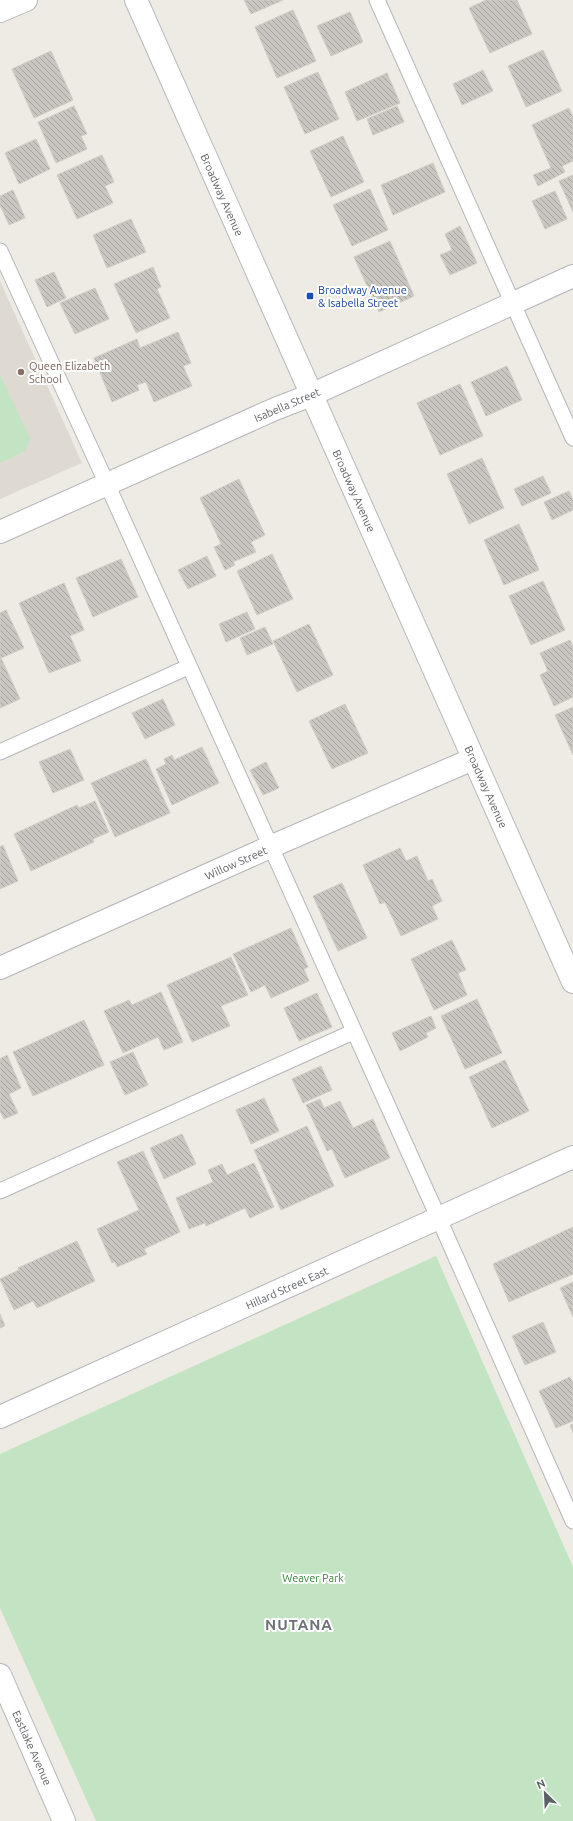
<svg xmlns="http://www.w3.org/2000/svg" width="573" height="1821" viewBox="0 0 573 1821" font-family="Ubuntu,sans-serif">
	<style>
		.education { fill: #dedad2 }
		.green { fill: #c2e4c2 }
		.building { fill: url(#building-back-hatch); stroke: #d2cdc3 }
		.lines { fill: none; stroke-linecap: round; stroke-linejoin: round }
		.lane-casing { stroke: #b4b6ba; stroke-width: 17 }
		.street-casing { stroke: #b4b6ba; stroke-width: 24 }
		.secondary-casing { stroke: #b5b8bd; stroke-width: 24 }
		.lane { stroke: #fff; stroke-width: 15 }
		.street { stroke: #fff; stroke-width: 22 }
		.secondary { stroke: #fff; stroke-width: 22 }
		.transit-dot { fill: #1a4fb4; stroke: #fff; stroke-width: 1.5 }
		.education-dot { fill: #8d6e63; stroke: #fff; stroke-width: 1.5 }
		.labels { text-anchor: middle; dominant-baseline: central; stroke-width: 4; stroke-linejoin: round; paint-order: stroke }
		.street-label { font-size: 11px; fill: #5c5f64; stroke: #fff }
		.transit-label { font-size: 11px; fill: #164399; stroke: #fff; text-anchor: start }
		.education-label { font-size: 11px; fill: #785e54; stroke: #fff; text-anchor: start }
		.park-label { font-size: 11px; fill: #3a853d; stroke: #fff }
		.district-label { font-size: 15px; font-weight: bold; letter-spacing: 1px; fill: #6d7176; stroke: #fff }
	</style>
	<defs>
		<pattern id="building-back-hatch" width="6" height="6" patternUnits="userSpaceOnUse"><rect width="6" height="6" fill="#c9c6c1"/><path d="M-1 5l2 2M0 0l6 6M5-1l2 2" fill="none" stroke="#a6a4a0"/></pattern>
	</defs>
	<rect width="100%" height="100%" fill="#eeebe4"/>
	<!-- education -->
	<path class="education" d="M0 281 82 463 0 499Z"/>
	<!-- green -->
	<path class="green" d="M0 375 30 438 25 451 0 463Z
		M436 1256 573 1567V1821H96L0 1608V1454Z"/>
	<!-- building -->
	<path class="building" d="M244 0H283L251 14Z
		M486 0H517L532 34 490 53 469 8Z
		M293 10 316 61 277 78 255 27Z
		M350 12 363 42 331 56 317 26Z
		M543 50 562 91 526 107 508 66Z
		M51 51 73 100 34 118 12 69Z
		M483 70 493 91 462 105 453 84Z
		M318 72 339 119 305 134 284 87Z
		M387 73 400 103 357 121 345 92Z
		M74 106 87 134 81 136 87 149 56 163 38 122Z
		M397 106 404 122 373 135 367 119Z
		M569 108 573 117V161L562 166 565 172 538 186 533 175 551 168 532 125Z
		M343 136 364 182 331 197 310 151Z
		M36 139 50 169 19 184 5 153Z
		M102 155 114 182 105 186 113 203 77 219 57 175Z
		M433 163 445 192 393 215 381 185Z
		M573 175V212L559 181Z
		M370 189 388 230 352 246 333 205Z
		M13 190 25 218 9 225 0 205V196Z
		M555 191 567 219 545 229 532 201Z
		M131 219 146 252 107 268 93 235Z
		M460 226 477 263 450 275 440 255 452 250 445 234Z
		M390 241 414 296 379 312 354 257Z
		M153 267 161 287 157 289 170 318 136 333 114 284Z
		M54 272 66 298 47 307 35 280Z
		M95 288 109 319 75 334 60 303Z
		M178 332 191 363 183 366 192 386 154 402 146 382 137 385 139 390 112 402 94 358 137 339 140 348Z
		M507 366 522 400 486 416 471 382Z
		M460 384 483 436 440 455 417 403Z
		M482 458 504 508 469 524 447 474Z
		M543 476 551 493 522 506 514 489Z
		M239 479 265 535 251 542 256 552 233 562 235 565 225 570 214 547 221 544 200 498Z
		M569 491 573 500V510L552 520 544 502Z
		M519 524 539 570 504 585 484 540Z
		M272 554 293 599 257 615 237 571Z
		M207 556 216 576 188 589 178 570Z
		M121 559 138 597 93 617 76 578Z
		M543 581 565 630 531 645 509 596Z
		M64 583 84 630 70 636 81 661 49 673 19 603Z
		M6 610 24 648 1 658 20 699 0 708V613Z
		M247 612 255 629 226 642 219 624Z
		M309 624 333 675 297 692 273 641Z
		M265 627 273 644 247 655 240 638Z
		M570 640 573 647V697L554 706 540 675 548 671 540 653Z
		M163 699 175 725 145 739 132 713Z
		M345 704 368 753 332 769 309 721Z
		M573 707V755L555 715Z
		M202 747 219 783 172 805 156 769 166 764 164 759 172 755 174 760Z
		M70 749 84 780 53 793 39 762Z
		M146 759 170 813 115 837 91 783Z
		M266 762 279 788 263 795 250 770Z
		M95 801 109 832 93 839 94 842 31 871 14 834 77 805 79 808Z
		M3 845 18 881 0 889V847Z
		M400 848 406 861 417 856 428 881 432 879 442 901 432 906 438 919 401 936 385 902 380 904 363 865Z
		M342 883 367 938 338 951 313 896Z
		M291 928 308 967 304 969 309 981 271 998 265 985 251 992 233 954Z
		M452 940 466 970 458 973 467 995 434 1010 411 959Z
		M231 957 248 995 221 1006 230 1026 192 1042 167 985Z
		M161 992 183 1042 164 1050 158 1037 123 1053 104 1011 129 1000 132 1005Z
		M317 993 332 1027 299 1041 284 1008Z
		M477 999 502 1053 465 1069 441 1016Z
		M431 1016 436 1028 426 1033 428 1037 400 1051 392 1033Z
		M84 1020 104 1065 33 1096 13 1052Z
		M133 1052 148 1085 125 1095 110 1062Z
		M7 1055 21 1088 9 1094 18 1113 4 1119 0 1111V1059Z
		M505 1060 529 1111 492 1128 469 1077Z
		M321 1066 332 1090 303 1103 292 1079Z
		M264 1098 279 1131 251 1144 236 1110Z
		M320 1099 324 1108 340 1101 353 1128 373 1119 390 1158 345 1178 332 1149 327 1151 306 1105Z
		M307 1126 334 1186 281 1210 254 1150Z
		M182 1134 196 1164 164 1179 150 1148Z
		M143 1151 180 1232 144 1249 147 1254 117 1267 115 1262 112 1263 97 1229 139 1210 117 1162Z
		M254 1163 274 1207 250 1218 245 1208 206 1226 205 1223 189 1229 176 1198 213 1182 208 1170 222 1164 227 1175Z
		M573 1227V1274L509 1302 493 1264Z
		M77 1241 95 1281 37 1308 33 1301 14 1310 0 1279 19 1270 18 1268Z
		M573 1282V1317L560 1288Z
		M0 1314 5 1326 0 1328Z
		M543 1322 556 1352 525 1365 512 1336Z
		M570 1377 573 1383V1421L556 1428 539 1391Z
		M573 1424V1433L570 1425Z"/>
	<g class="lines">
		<!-- lane casing -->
		<g class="lane-casing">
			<path id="lane" d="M377 0 573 438
				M0 251 107 484 439 1219 573 1521
				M0 752 188 667
				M0 1191 353 1032"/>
		</g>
		<!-- street casing -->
		<g class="street-casing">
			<path id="street" d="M0 11 26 0
				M0 532 275 409 311 395 573 276
				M0 968 270 847 473 759
				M0 1417 573 1157
				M0 1675 64 1821"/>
		</g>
		<!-- secondary casing -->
		<g class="secondary-casing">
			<path id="secondary" d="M136 0 573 982"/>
		</g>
		<!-- lane -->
		<use href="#lane" class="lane"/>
		<!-- street -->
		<use href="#street" class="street"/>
		<!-- secondary -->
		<use href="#secondary" class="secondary"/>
	</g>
	<!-- markers -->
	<rect class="transit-dot" x="306" y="292" width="8" height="8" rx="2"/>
	<circle class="education-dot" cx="21" cy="372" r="4"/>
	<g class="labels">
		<!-- street labels -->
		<g class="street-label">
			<text transform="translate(222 195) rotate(66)">Broadway Avenue</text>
			<text transform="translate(287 405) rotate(-23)">Isabella Street</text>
			<text transform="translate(354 491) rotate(66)">Broadway Avenue</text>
			<text transform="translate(486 787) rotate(66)">Broadway Avenue</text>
			<text transform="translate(236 863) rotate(-24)">Willow Street</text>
			<text transform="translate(287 1288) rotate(-24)">Hillard Street East</text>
			<text transform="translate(32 1748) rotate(66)">Eastlake Avenue</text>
		</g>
		<!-- transit labels -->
		<g class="transit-label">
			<text x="318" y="290">Broadway Avenue<tspan x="318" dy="13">&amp; Isabella Street</tspan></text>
		</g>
		<!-- education labels -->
		<g class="education-label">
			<text x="29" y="366">Queen Elizabeth<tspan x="29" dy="13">School</tspan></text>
		</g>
		<!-- park labels -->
		<g class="park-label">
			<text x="313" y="1578">Weaver Park</text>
		</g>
		<!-- district labels -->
		<g class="district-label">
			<text x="299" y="1624">NUTANA</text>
		</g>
	</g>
	<!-- north arrow -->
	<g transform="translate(545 1793) rotate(336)" stroke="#ffffff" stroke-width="3" paint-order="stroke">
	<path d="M0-3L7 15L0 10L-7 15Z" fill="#5c5f64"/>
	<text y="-6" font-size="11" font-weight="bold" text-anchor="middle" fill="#5c5f64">N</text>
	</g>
</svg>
